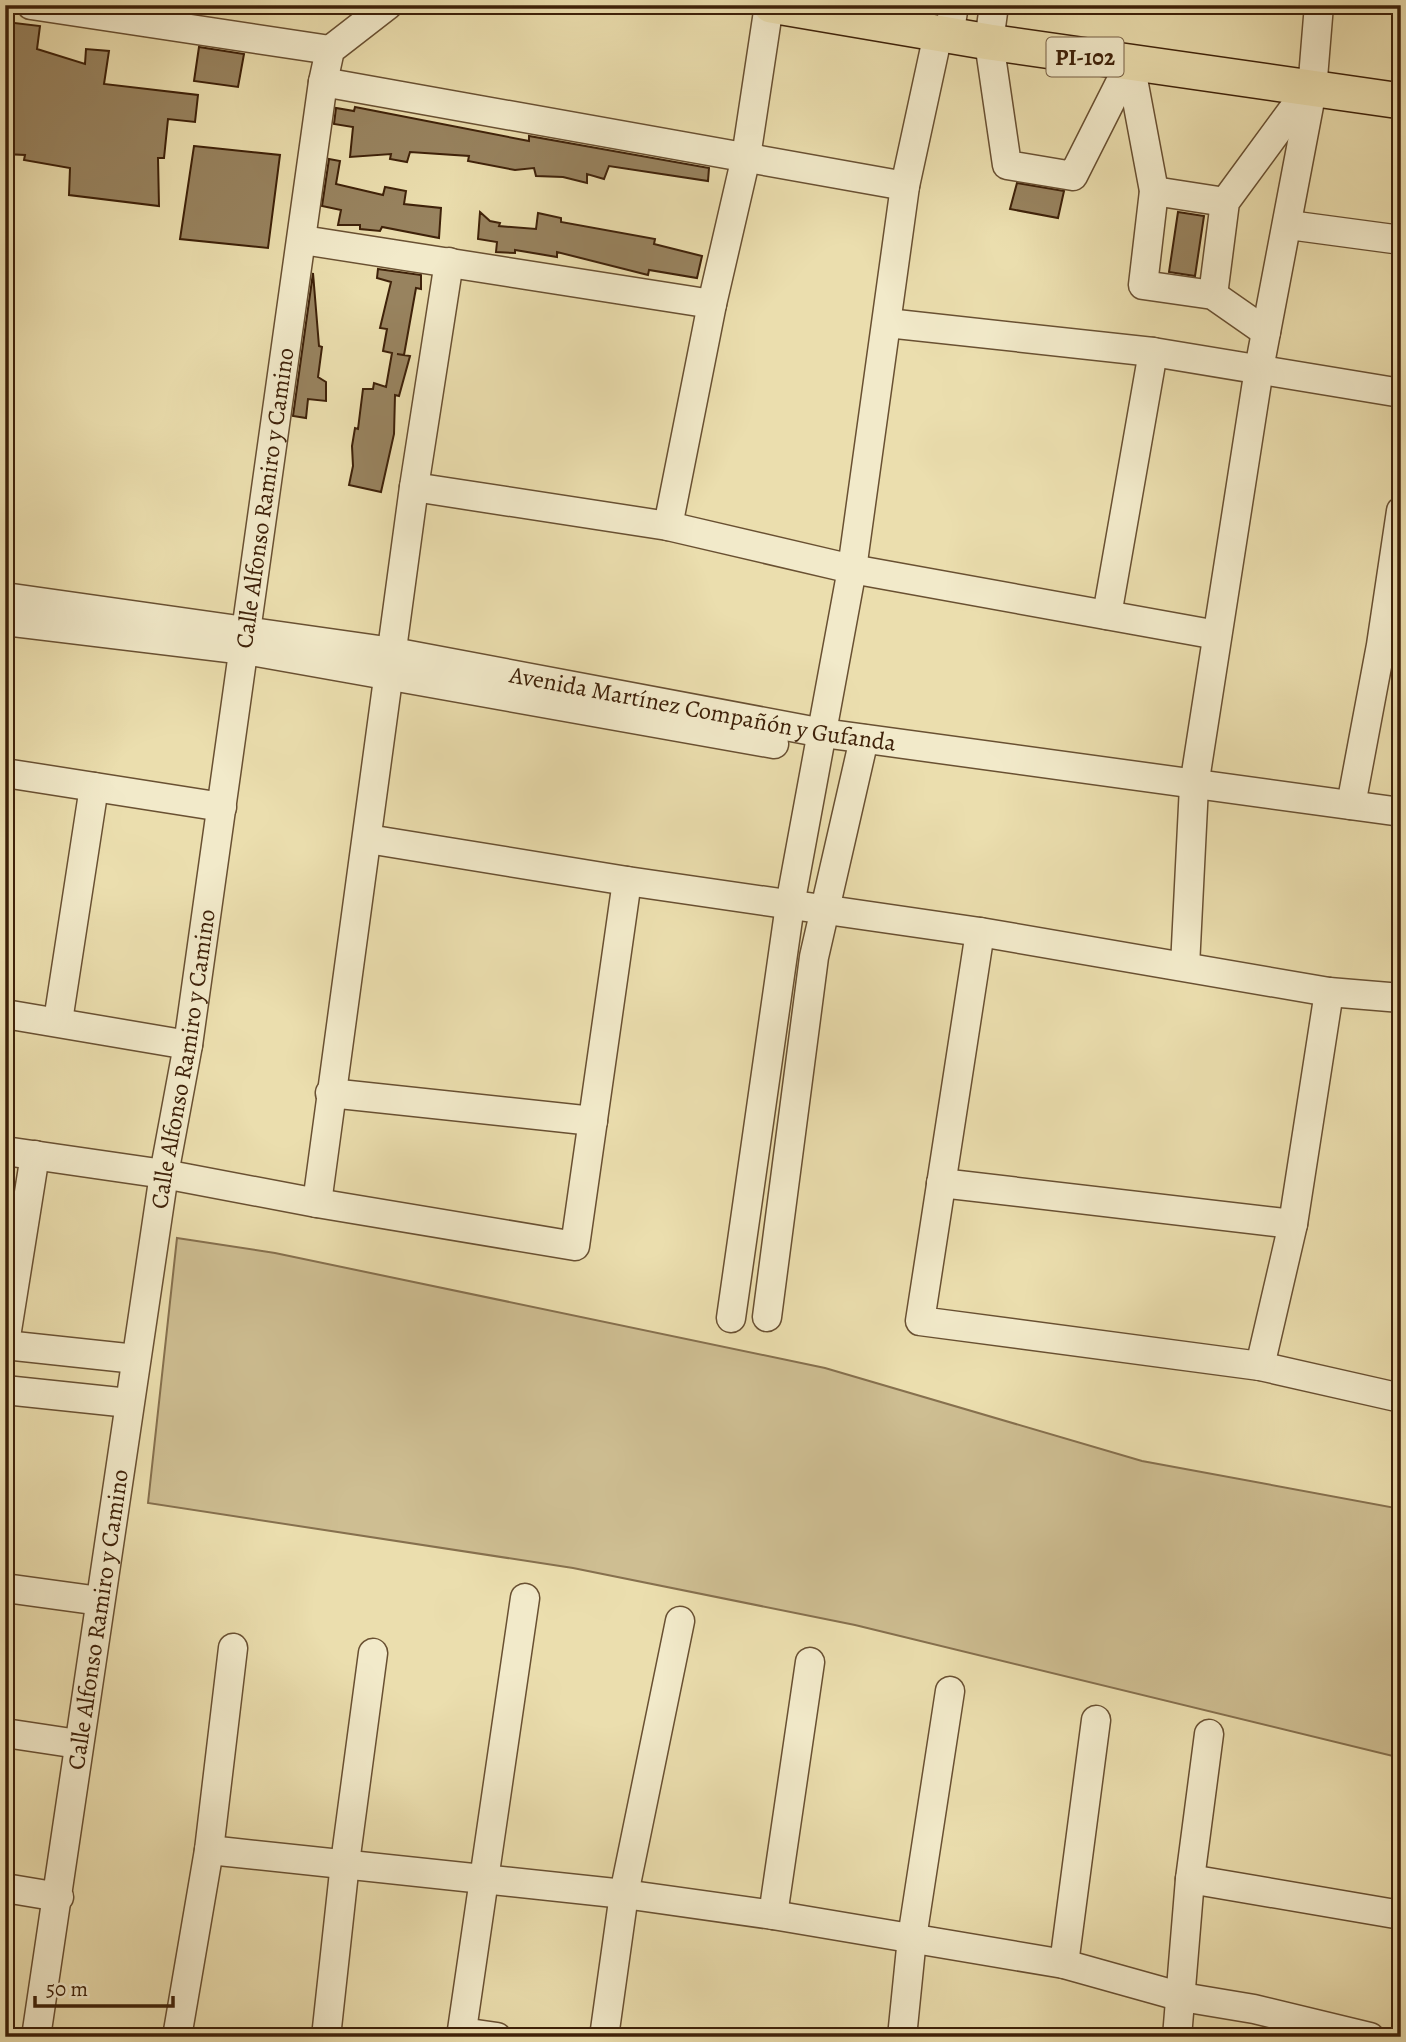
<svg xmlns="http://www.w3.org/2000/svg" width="1406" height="2042" viewBox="0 0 1406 2042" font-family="Alegreya,serif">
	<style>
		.green { fill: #cebe92; stroke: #86704e; stroke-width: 2 }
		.building { fill: #98835f; stroke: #3e2109; stroke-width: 2 }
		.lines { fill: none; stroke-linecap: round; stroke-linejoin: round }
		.minor-casing { stroke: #695032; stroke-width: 31 }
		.major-casing { stroke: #3e2109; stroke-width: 38 }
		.minor { stroke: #f2eaca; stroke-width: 28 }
		.major { stroke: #ebdeae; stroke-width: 35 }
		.labels { text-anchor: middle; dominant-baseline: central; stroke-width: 6; stroke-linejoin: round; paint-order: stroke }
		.shield { fill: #f2eaca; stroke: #745d43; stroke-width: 2 }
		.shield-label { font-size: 23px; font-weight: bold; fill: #3e2109 }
		.street-label { font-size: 24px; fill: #3e2109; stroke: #f2eaca }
	</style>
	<rect width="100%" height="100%" fill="#ebdeae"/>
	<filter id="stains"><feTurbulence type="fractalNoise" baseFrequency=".00286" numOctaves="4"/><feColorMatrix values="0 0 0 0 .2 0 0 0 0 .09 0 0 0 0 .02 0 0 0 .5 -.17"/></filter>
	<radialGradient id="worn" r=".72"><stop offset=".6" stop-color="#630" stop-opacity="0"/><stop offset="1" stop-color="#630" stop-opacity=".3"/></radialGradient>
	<!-- green -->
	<path class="green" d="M177 1238 275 1253 825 1368 1142 1461 1401 1509V1758L855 1625 573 1568 148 1503Z"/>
	<!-- building -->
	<path class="building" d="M6 22 40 26 37 49 85 64 86 49 109 51 104 84 198 95 195 122 168 119 164 158H158L159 206 69 195 70 168 24 160 25 155 5 154Z
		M199 47 244 54 238 87 194 81Z
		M355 107 529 141V136L709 168 708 181 609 166 604 179 587 174V183L563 177 536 176 534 168 515 170 468 161 469 156 410 152 407 162 390 159 391 154 350 157 353 127 334 124 336 108 354 111Z
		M194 146 280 155 268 248 180 239Z
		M329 159 340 161 336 184 383 195 385 187 406 191 404 204 441 208 439 238 382 227 380 231 360 229V225H338L341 210 322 206Z
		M1017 183 1064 191 1058 218 1010 209Z
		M480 212 490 221 500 223 499 226 536 229 538 213 561 218V222L655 239 654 244 702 256 697 278 649 270 648 275 557 252V257L515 250V253L496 252 497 242 478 239Z
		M1178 212 1204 216 1195 276 1169 272Z
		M378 269 421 275V289L416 288 404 355 397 354 410 356 399 396 395 395 394 434 381 492 349 485 353 466 352 446 355 428 358 429 363 389H373L374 383 386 387 392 353 383 351 387 329 380 328 391 282 377 278Z
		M313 273 319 346 322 347 318 377 326 382V401L308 399 306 418 293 416Z"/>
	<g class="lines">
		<!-- minor casing -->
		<g class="minor-casing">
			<g id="minor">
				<path d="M31 5 330 50"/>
				<path d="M994 5 989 42 1007 165 1073 176 1130 63"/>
				<path d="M949 36 954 5"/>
				<path d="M1130 63 1154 191 1143 285 1213 295 1266 332"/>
				<path d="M323 82 905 186"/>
				<path d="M1154 191 1225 202"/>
				<path d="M1289 225 1401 240"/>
				<path d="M303 240 712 304"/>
				<path d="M1213 295 1225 202 1308 89"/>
				<path d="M887 323 1153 352 1401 393"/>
				<path d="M414 487 668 526 852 569 1217 635"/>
				<path d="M668 526 712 304 746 157 769 5"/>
				<path id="s1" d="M5 597 393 652 823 733 1401 812"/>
				<path d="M1107 615 1153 352"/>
				<path d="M5 621 245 650 774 744"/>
				<path d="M5 773 222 807"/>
				<path d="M1351 805 1381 645 1401 511"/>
				<path d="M368 839 627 881 980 932 1329 992 1401 998"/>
				<path d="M980 932 920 1321 1260 1366 1401 1398"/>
				<path d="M1185 966 1194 786 1259 369 1312 90 1319 5"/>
				<path d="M5 1014 188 1045"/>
				<path d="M58 1021 94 787"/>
				<path d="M330 1093 593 1121"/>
				<path d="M5 1151 164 1174 317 1203 575 1246 627 881"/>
				<path d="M941 1183 1293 1224"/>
				<path d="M317 1203 414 487 449 262"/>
				<path d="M767 1317 814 957 864 739"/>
				<path d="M731 1318 790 905 852 569 905 186 938 34"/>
				<path d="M5 1343 35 1155"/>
				<path d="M5 1345 136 1359"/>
				<path d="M1260 1366 1293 1224 1329 992"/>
				<path d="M5 1390 129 1403"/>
				<path d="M5 1588 100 1601"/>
				<path d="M5 1733 78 1744"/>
				<path d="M209 1850 624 1894 773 1915 1064 1964 1182 1997 1254 2009 1370 2037"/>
				<path d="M1190 1879 1401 1915"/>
				<path d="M5 1888 59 1897"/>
				<path d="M773 1915 810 1662"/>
				<path d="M1064 1964 1096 1720"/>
				<path d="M462 2032 497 2037"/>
				<path id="s2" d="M36 2037 164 1174 188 1045 323 82 330 50 388 5"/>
				<path d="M177 2037 209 1850 233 1648"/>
				<path d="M326 2037 345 1863 373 1653"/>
				<path d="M461 2037 525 1598"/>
				<path d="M604 2037 624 1894 680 1621"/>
				<path d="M902 2037 912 1938 950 1691"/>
				<path d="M1177 2037 1190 1879 1209 1734"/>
			</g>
		</g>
		<!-- major casing -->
		<g class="major-casing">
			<path id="major" d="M771 5 989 42 1401 101"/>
		</g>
		<!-- minor -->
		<use href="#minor" class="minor"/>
		<!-- major -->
		<use href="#major" class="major"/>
	</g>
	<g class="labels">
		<!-- shield labels -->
		<rect class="shield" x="1046.5" y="37.5" width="77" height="39" rx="5"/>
		<g class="shield-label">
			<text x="1085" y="57">PI-102</text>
		</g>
		<!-- street labels -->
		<g class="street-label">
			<text stroke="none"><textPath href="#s2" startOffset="1556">Calle Alfonso Ramiro y Camino</textPath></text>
			<text stroke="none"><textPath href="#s1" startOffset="707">Avenida Martínez Compañón y Gufanda</textPath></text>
			<text stroke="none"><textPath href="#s2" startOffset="989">Calle Alfonso Ramiro y Camino</textPath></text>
			<text stroke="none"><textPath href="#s2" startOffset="422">Calle Alfonso Ramiro y Camino</textPath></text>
		</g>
	</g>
	<!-- margin -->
	<rect width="1406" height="2042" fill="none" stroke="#ebdeae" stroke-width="28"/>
	<rect x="7" y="7" width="1392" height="2028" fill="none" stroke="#3e2109" stroke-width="3.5"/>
	<rect x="14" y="14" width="1378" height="2014" fill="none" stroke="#3e2109" stroke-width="2"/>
	<!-- scale -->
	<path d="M35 1996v10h138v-10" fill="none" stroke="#3e2109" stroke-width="3.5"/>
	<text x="46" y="1996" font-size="21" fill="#3e2109" stroke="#f2eaca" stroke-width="5" paint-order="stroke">50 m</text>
	<rect width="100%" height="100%" filter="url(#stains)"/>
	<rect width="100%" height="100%" fill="url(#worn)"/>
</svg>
